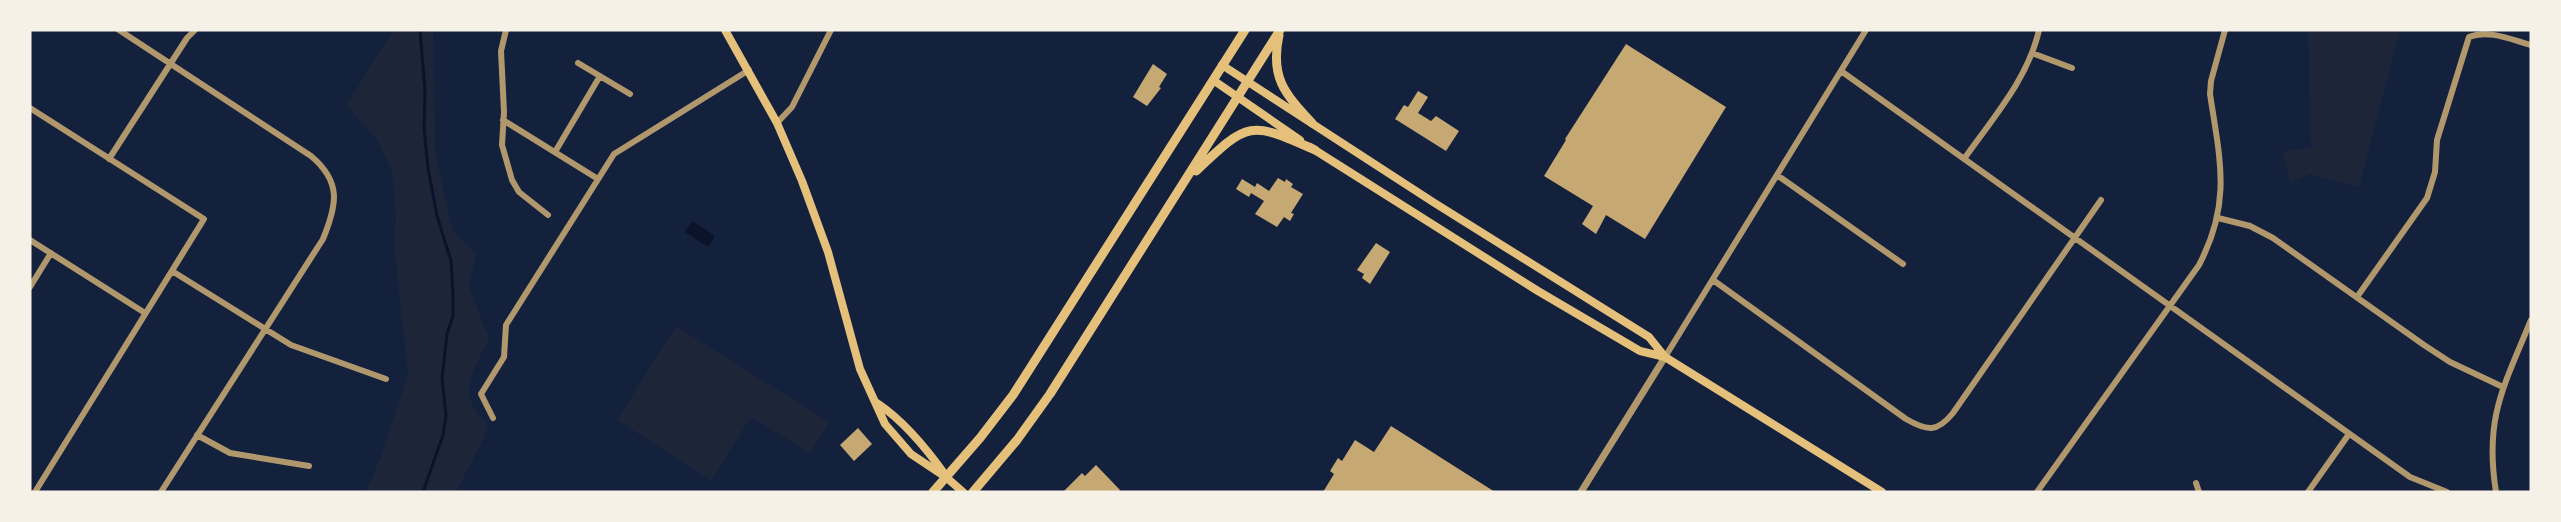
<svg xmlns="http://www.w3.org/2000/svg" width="2561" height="522" viewBox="0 0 2561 522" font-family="Overpass,sans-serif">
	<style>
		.green { fill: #1d2539 }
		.water { fill: #0b132b }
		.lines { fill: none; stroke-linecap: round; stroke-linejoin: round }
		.stream { stroke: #0b132b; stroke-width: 3 }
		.building { fill: #c6a872 }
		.minor { stroke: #b1986c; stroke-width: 6 }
		.tertiary { stroke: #b1986c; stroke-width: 7 }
		.secondary { stroke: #e5c07b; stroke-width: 8 }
		.primary { stroke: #e5c07b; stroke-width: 9 }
	</style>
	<rect width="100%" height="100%" fill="#14213d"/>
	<!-- green -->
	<path class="green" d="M394 30H433L435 151 452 230 476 254 469 286 489 339C473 372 455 394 487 423L485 436 456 492H366L382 454 408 373 394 244 396 219 393 173 378 141 346 105Z
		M2308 30H2400L2359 187 2310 174 2290 183 2283 151 2311 148Z
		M676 326 829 422 810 453 751 417 711 480 617 420Z"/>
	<!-- water -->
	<path class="water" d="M692 221 715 236 708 247 685 232Z"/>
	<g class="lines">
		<!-- stream -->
		<path class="stream" d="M420 30 425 91 424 129 428 168 437 216 451 261 453 295V316L447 334 442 378 446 416 443 435 423 492"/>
	</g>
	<!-- building -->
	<path class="building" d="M1626 44 1726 107 1645 239 1606 215 1596 234 1582 224 1593 206 1544 176 1566 140 1565 139Z
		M1153 64 1167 74 1159 87 1161 88 1147 106 1133 97Z
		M1418 91 1428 97 1418 113 1431 121 1436 116 1459 131 1446 151 1395 119 1404 105 1408 107Z
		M1278 178 1285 182 1286 179 1293 184 1291 187 1303 194 1291 213 1294 214 1290 221 1284 217 1277 227 1255 214 1264 201 1251 193 1249 197 1236 189 1242 179 1255 187 1257 183 1269 191Z
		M1376 243 1390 252 1370 284 1362 278 1364 274 1357 270Z
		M1391 426 1495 492H1323L1334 474 1330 471 1338 458 1342 461 1355 440 1374 452Z
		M858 428 872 444 854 461 840 445Z
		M1096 465 1120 490 1118 492H1063L1082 473 1085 476Z"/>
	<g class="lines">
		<!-- minor -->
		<path class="minor" d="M119 30 311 156C342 182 337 205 323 239L161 492
			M506 30 501 51 504 112 502 145 512 180 519 192 548 215
			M2032 53 2072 68
			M578 63 630 94
			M1841 71 2410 477 2447 492
			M30 108 204 219 35 492
			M503 120 598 179
			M777 123 792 107 831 30
			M555 152 600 76
			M109 159 187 38 195 30
			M1964 159C1992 119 2028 79 2039 30
			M1777 175 1903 264
			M2218 218 2250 226 2273 238 2424 345 2450 362 2503 387
			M30 240 145 313
			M172 271 291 345 386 379
			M1713 280 1906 419C1927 431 1937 433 1953 413L2101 200
			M30 287 51 253
			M2357 297 2427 198 2435 172 2437 140 2469 37C2488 29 2512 40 2531 45
			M1665 357 1866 30
			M493 418 481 394 504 357 506 325 614 154 749 70
			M197 435 230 453 309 466
			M2196 483 2199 492
			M2037 492 2199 265C2232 202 2220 160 2210 94L2211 81 2225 30
			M2308 492 2349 434
			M2496 492C2484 418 2504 386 2531 320"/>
		<!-- tertiary -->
		<path class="tertiary" d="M1581 492 1665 357"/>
		<!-- secondary -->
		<path class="secondary" d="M725 30 777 123 802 181 828 252 860 369 885 424 911 454 947 478 963 492
			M1222 65 1433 202 1649 337 1665 357
			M1213 80 1300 140
			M1310 147 1538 291 1640 351 1665 357 1882 492
			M877 403C904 421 927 449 946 476"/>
		<!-- primary -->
		<path class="primary" d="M1279 35C1270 77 1284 93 1312 123
			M1196 171C1248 122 1249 120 1315 150
			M933 492 980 438 1013 395 1245 30
			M973 492 1017 440 1050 394 1280 30"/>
	</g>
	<!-- border -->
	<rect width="2561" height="522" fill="none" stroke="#f6f1e7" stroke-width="63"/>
</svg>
